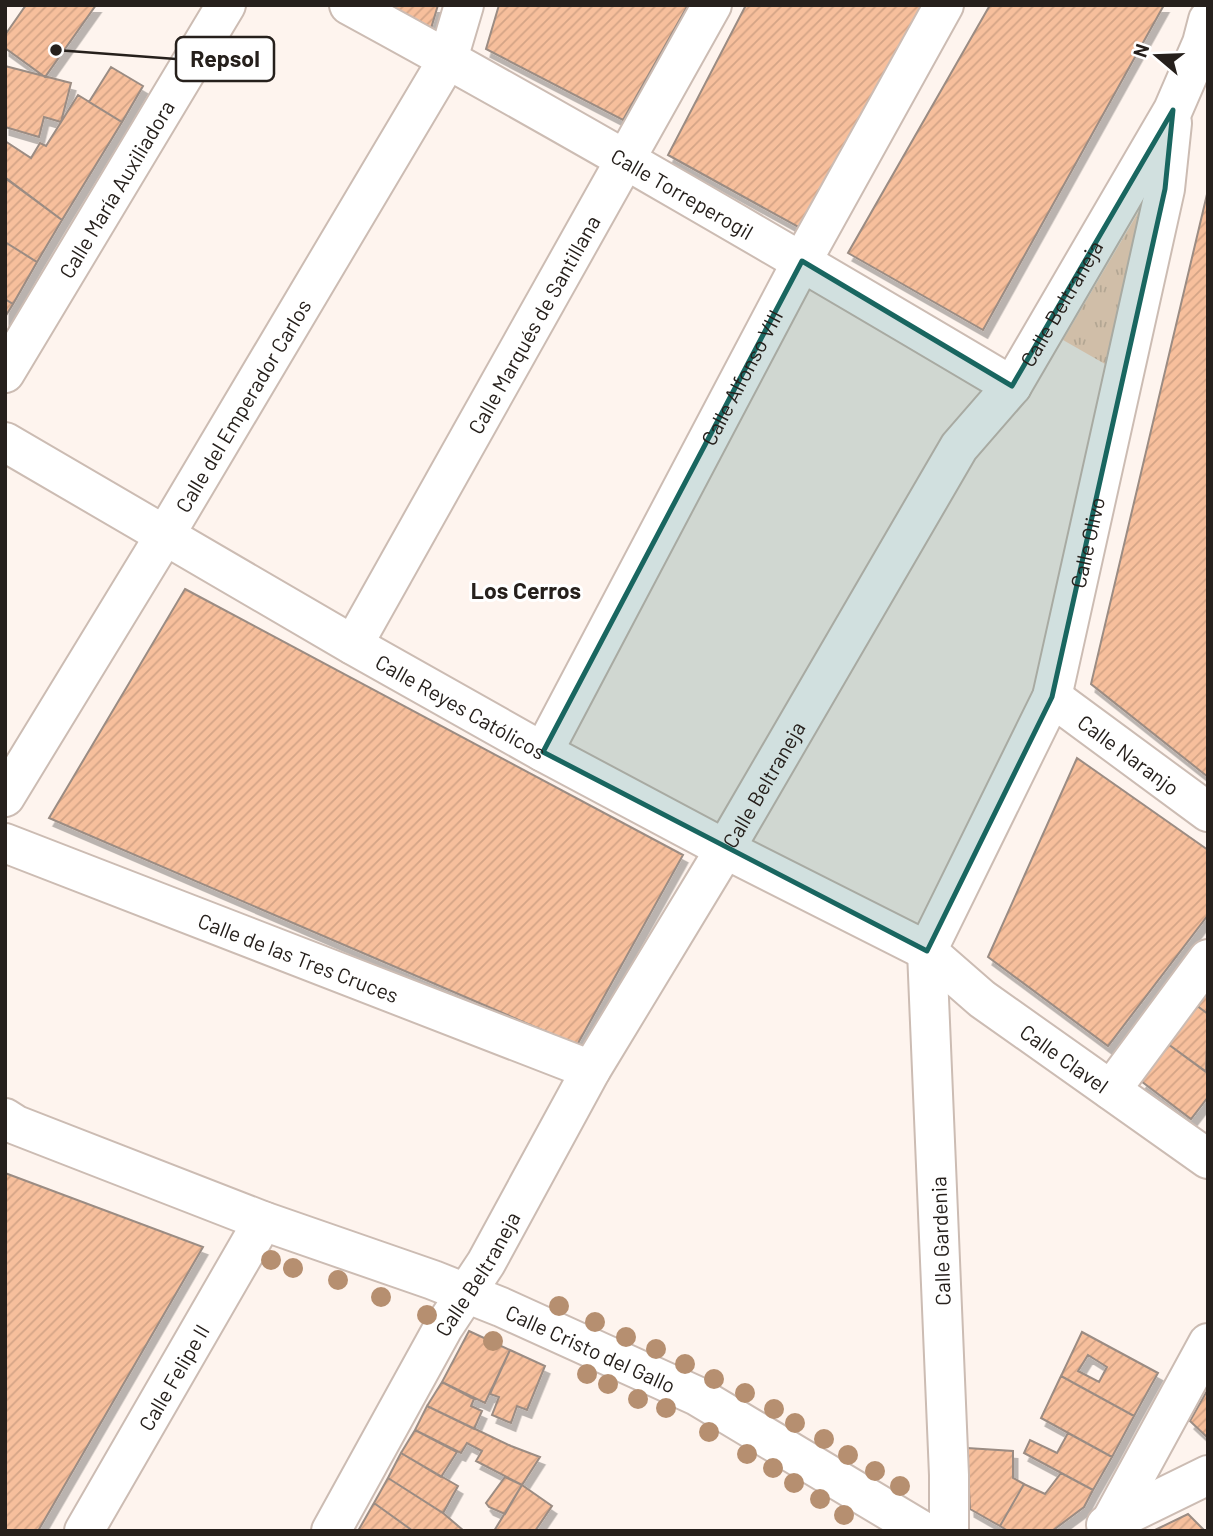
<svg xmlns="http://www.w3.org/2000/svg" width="1213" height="1536" viewBox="0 0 1213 1536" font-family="Barlow,sans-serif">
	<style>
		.grass { fill: url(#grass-tufts) }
		.building { fill: url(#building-hatch); stroke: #9b8c83; stroke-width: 2; fill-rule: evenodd; filter: url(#shadow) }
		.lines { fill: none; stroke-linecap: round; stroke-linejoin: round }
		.minor-casing { stroke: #ccbcb3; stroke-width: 42 }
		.minor { stroke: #fff; stroke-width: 38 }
		.tree { fill: #b68f70 }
		.marked { fill: #196660; fill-opacity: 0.2; stroke: #196660; stroke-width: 5; stroke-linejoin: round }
		.labels { text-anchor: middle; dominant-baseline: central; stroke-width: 6; stroke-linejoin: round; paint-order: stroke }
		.street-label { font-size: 21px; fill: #26201c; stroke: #fff }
		.neighbourhood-label { font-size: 23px; font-weight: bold; fill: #26201c; stroke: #fff }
		.leader { fill: none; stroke: #26201c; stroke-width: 2.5 }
		.callout-dot { fill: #26201c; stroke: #fff; stroke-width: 2.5 }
		.callout { fill: #fff; stroke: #26201c; stroke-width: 2.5 }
		.callout-label { font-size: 23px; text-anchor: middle; font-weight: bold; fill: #26201c }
	</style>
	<defs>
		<pattern id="grass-tufts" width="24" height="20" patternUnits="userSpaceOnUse" patternTransform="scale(1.75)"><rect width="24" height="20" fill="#fed5bb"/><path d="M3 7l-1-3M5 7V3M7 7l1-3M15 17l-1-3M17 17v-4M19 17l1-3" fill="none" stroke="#dab7a0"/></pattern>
		<pattern id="building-hatch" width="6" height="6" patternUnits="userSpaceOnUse" patternTransform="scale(1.75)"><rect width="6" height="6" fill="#f7bf9c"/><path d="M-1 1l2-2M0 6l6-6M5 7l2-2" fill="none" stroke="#d4a486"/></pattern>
		<filter id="shadow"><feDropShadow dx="4.5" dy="8" stdDeviation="0" flood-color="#0004"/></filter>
	</defs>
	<rect width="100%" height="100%" fill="#fef4ee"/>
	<!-- grass -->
	<path class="grass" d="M1149 194 1112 368 1063 340Z"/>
	<!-- building -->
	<path class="building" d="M26 5H96L45 77 5 48V35Z
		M377 5H438L429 35Z
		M499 5H688L623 120 486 49Z
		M746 5H926L802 229 668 155Z
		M990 5H1164L983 330 848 253Z
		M5 66 71 83 61 122 44 117 39 137 5 127Z
		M111 67 143 86 122 122 89 102Z
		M78 95 122 122 62 220 5 178V141L31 158 40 143 46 146Z
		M6 178 62 220 37 262 5 242Z
		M1208 190V777L1091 684Z
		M5 242 37 262 13 304 5 299Z
		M5 299 13 304 5 317Z
		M185 589 683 855 577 1045 49 818Z
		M1077 758 1208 850V915L1108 1046 988 957Z
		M1208 989V1014L1196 1005Z
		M1196 1005 1208 1014 1206 1072 1168 1044Z
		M1168 1044 1208 1073V1097L1191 1119 1141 1081Z
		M5 1173 203 1247 38 1531H5Z
		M469 1331 510 1350 485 1403 442 1382Z
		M1082 1332 1158 1373 1134 1416 1061 1376ZM1088 1355 1107 1367 1099 1382 1078 1371Z
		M510 1350 545 1366 527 1410 517 1406 511 1423 492 1415 499 1397 490 1394Z
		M1061 1376 1134 1416 1112 1457 1041 1418Z
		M442 1382 474 1399 471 1406 482 1411 474 1429 427 1406Z
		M1208 1389V1438L1190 1421Z
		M427 1406 511 1446 540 1457 522 1485 476 1461 482 1451 467 1443 461 1453 415 1430Z
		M415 1430 457 1452 441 1477 401 1453Z
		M1068 1433 1112 1457 1093 1490 1024 1453 1030 1440 1057 1453Z
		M967 1448 1013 1451V1478L1024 1484 1000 1526 970 1509Z
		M401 1453 458 1486 443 1513 388 1478Z
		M1061 1473 1093 1490 1084 1507 1052 1531H1008L1000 1526 1024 1484 1045 1494Z
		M505 1477 522 1485 505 1514 489 1507 486 1503Z
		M388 1478 443 1513 464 1531H413L374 1503Z
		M522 1485 552 1506 535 1531H494Z
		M374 1503 413 1531H358Z
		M1188 1514 1205 1531H1153Z"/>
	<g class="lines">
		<!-- minor casing -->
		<g class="minor-casing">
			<g id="minor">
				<path id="s1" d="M349 5C573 127 793 256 1012 386"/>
				<path id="s2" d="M5 373 226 5"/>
				<path id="s3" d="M5 442 353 645 543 752 725 849 927 951 982 999 1208 1159"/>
				<path id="s4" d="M353 645 712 5"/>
				<path id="s5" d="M1052 697 1208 812"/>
				<path id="s6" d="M543 752 802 261 944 5"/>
				<path id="s7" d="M5 797 165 535 448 59 464 5"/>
				<path id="s8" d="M5 843 591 1070"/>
				<path d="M1111 1090 1208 959"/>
				<path id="s9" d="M5 1118 16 1125 263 1221 433 1280 501 1307 697 1396 923 1531"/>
				<path d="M1111 1521 1208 1343"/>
				<path d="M1106 1525 1208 1475"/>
				<path id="s10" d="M84 1531 263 1221"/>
				<path id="s11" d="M331 1531 443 1328 486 1263 591 1070 725 849 959 447 1012 386 1173 110 1202 43 1208 20"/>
				<path id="s12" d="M949 1531V1475L927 951 1052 697 1165 189 1172 123"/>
			</g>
		</g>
		<!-- minor -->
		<use href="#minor" class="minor"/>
	</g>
	<!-- trees -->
	<g class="tree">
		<circle cx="271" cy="1260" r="10"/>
		<circle cx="293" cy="1268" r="10"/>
		<circle cx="338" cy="1280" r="10"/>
		<circle cx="381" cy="1297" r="10"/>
		<circle cx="559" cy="1306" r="10"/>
		<circle cx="427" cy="1315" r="10"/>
		<circle cx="595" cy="1322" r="10"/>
		<circle cx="626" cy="1337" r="10"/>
		<circle cx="493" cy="1341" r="10"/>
		<circle cx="656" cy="1349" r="10"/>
		<circle cx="685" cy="1364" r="10"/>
		<circle cx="587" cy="1374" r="10"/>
		<circle cx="714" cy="1379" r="10"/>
		<circle cx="608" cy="1384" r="10"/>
		<circle cx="745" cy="1393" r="10"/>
		<circle cx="638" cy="1399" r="10"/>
		<circle cx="666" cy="1408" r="10"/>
		<circle cx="774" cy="1409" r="10"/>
		<circle cx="795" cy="1423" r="10"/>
		<circle cx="709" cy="1432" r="10"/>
		<circle cx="824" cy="1439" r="10"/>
		<circle cx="747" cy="1454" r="10"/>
		<circle cx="848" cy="1455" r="10"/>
		<circle cx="773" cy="1468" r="10"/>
		<circle cx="875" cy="1471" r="10"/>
		<circle cx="794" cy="1483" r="10"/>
		<circle cx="900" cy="1486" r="10"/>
		<circle cx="820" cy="1499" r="10"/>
		<circle cx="844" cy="1515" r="10"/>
	</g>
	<!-- marked area -->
	<path class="marked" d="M1173 110 1165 189 1052 697 927 951 543 752 802 261 1012 386Z"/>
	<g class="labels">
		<!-- street labels -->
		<g class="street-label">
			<text stroke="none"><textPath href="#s2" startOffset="215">Calle María Auxiliadora</textPath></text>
			<text stroke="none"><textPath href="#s1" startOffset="383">Calle Torreperogil</textPath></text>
			<text stroke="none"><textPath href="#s11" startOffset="1430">Calle Beltraneja</textPath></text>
			<text stroke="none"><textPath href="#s4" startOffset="368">Calle Marqués de Santillana</textPath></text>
			<text stroke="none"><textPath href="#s6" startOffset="424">Calle Alfonso VIII</textPath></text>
			<text stroke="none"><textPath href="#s7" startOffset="458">Calle del Emperador Carlos</textPath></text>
			<text stroke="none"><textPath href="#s12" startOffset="1022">Calle Olivo</textPath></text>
			<text stroke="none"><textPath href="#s3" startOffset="527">Calle Reyes Católicos</textPath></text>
			<text stroke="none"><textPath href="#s5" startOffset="96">Calle Naranjo</textPath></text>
			<text stroke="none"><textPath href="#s11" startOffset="863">Calle Beltraneja</textPath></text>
			<text stroke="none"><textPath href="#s8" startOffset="315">Calle de las Tres Cruces</textPath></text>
			<text stroke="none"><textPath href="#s3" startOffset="1228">Calle Clavel</textPath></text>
			<text transform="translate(940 1241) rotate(-92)">Calle Gardenia</text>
			<text stroke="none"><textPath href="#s11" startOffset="296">Calle Beltraneja</textPath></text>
			<text stroke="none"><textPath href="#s9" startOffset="630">Calle Cristo del Gallo</textPath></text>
			<text stroke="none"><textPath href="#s10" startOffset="178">Calle Felipe II</textPath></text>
		</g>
		<!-- neighbourhood labels -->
		<g class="neighbourhood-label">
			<text x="526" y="590">Los Cerros</text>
		</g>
	</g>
	<!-- callouts -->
	<path class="leader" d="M56 50L176 59"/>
	<circle class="callout-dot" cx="56" cy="50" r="7"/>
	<rect class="callout" x="176" y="37" width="98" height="44" rx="7"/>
	<g class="callout-label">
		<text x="225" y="67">Repsol</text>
	</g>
	<!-- border -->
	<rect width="1213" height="1536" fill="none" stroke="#26201c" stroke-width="14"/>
	<!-- north arrow -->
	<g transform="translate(1157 56) rotate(289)" stroke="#ffffff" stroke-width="5" paint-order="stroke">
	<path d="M0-5L12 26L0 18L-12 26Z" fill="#26201c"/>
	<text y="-10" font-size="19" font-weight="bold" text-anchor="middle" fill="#26201c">N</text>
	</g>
</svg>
